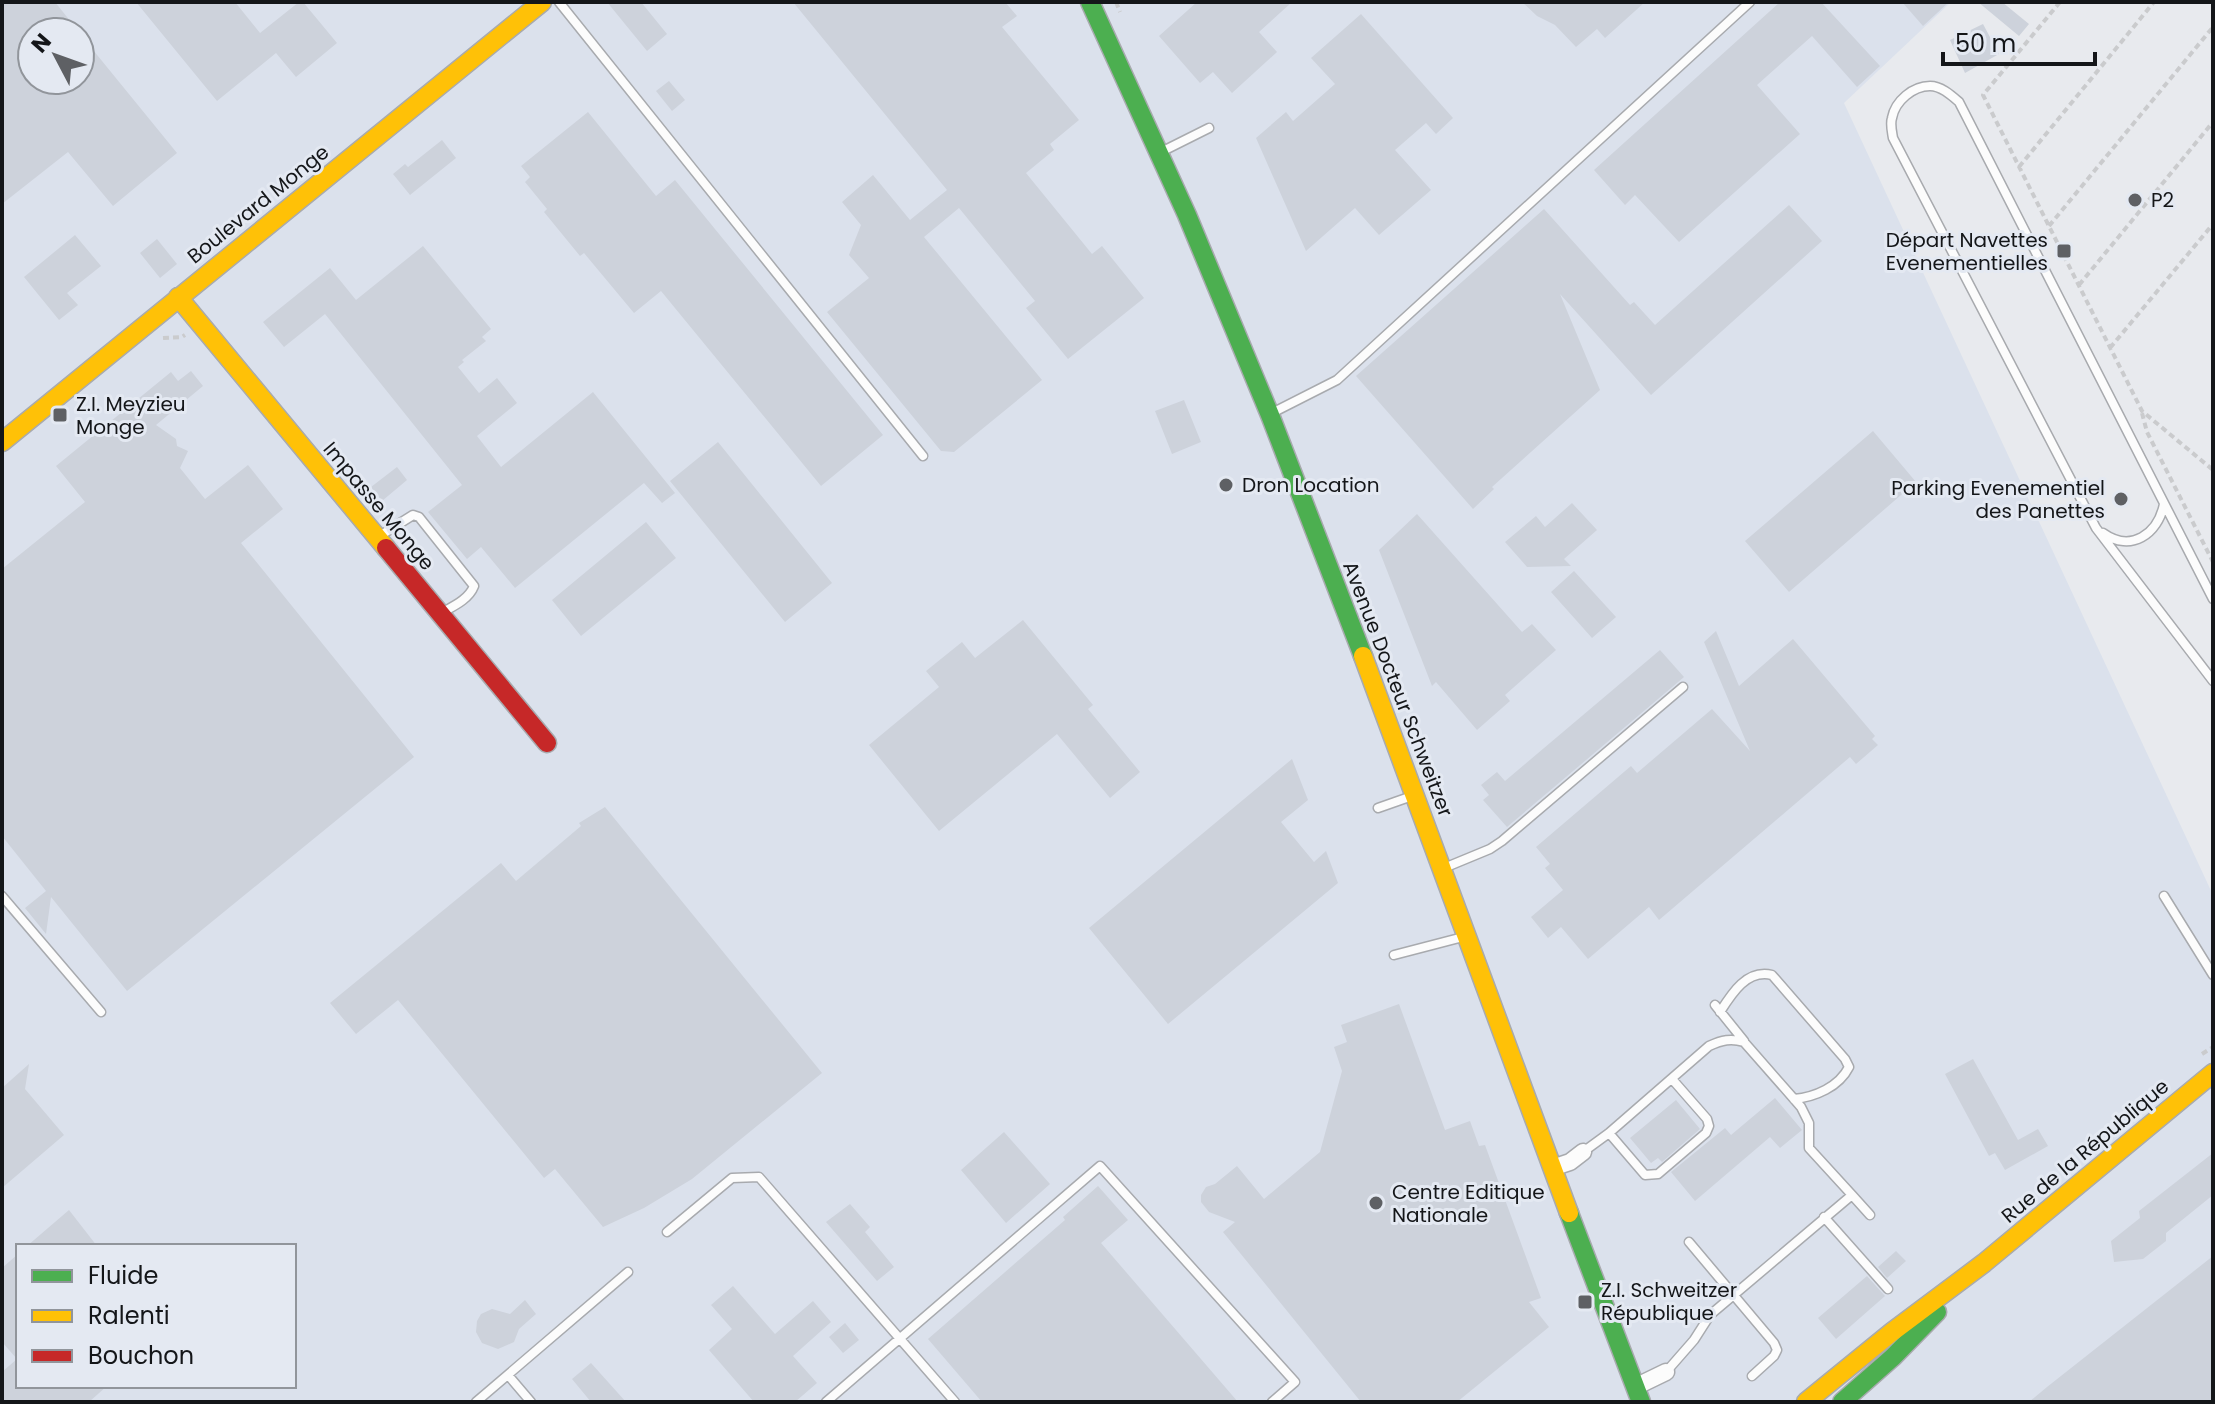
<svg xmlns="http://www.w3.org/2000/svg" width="2215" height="1404" viewBox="0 0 2215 1404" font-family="Poppins,sans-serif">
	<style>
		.built { fill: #dbe1ec; fill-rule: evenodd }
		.building { fill: #cdd2db }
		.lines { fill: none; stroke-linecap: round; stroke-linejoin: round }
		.lane-casing { stroke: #a8aaae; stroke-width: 11 }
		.street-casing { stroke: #a8aaae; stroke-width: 19 }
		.fast-casing { stroke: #a8aaae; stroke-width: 21 }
		.slow-casing { stroke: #a8aaae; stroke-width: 21 }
		.jam-casing { stroke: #a8aaae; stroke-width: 21 }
		.path { stroke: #cacbcd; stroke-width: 4; stroke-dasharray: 6 4; stroke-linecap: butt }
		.lane { stroke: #fcfcfc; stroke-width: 8 }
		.street { stroke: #fcfcfc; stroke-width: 16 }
		.fast { stroke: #4caf50; stroke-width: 18 }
		.slow { stroke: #ffc107; stroke-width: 18 }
		.jam { stroke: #c62828; stroke-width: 18 }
		.poi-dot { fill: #5e6064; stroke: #e4e9f2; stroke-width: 3 }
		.labels { text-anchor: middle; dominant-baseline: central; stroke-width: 6; stroke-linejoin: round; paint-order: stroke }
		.poi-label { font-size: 20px; fill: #141619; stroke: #e4e9f2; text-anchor: start }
		.street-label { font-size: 20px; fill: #141619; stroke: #e4e9f2 }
	</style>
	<rect width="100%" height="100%" fill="#e8eaee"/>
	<!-- built -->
	<path class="built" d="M2 2H1951L1844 103 2213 895V1402H2ZM32 32H80V80H32ZM18 1246H294V1386H18Z"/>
	<!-- building -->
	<path class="building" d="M2 2H55L79 32H32V80H80V34L177 153 113 206 68 152 2 204Z
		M136 2H235L260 33 299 2H303L337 43 296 77 276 53 217 101Z
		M607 2H641L667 34 647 51Z
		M793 2H1005L1017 16 1002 27 1079 120 1050 144 1054 150 1026 173 1092 254 1102 246 1144 298 1068 359 1026 308 1035 301 959 208 924 237 1042 380 954 452 941 451 827 312 869 278 849 255 861 225 842 202 873 175 910 220 947 190Z
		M1197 2H1292L1259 32 1277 52 1232 93 1213 72 1200 83 1159 36Z
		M1522 2H1645L1605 38 1597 29 1576 47 1555 25 1537 16Z
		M1780 2H1821L1880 66 1857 87 1812 36 1757 85 1800 134 1679 242 1635 195 1625 205 1594 170Z
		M1902 2H1949L1923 26Z
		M1978 2H2002L2029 24 2019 36Z
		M1361 14 1453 118 1436 134 1426 123 1395 150 1431 190 1379 235 1355 208 1306 251 1256 138 1286 112 1293 121 1335 84 1311 58Z
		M1983 24 1999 54 1965 73 1950 40Z
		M669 81 685 100 672 111 656 91Z
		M588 112 656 196 675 180 883 435 821 486 661 291 634 313 584 253 580 256 544 212 547 209 525 182 530 177 521 166Z
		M442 140 456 158 410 195 393 174 405 164 408 167Z
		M1789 205 1822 241 1651 395 1560 294 1600 390 1492 487 1494 489 1473 509 1356 376 1544 209 1630 305 1634 302 1655 325Z
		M75 235 101 266 67 293 78 305 59 320 24 277Z
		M157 239 177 264 160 278 140 253Z
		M423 246 491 329 482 337 486 341 462 360 464 362 458 367 479 393 497 378 517 403 477 436 501 467 593 392 675 493 662 503 644 483 515 588 481 547 467 559 428 512 462 485 325 314 284 347 263 322 330 268 356 300Z
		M191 371 203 386 156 425 176 439 177 446 188 451 180 468 205 499 248 465 283 509 241 543 414 757 127 991 51 897 46 934 25 908 46 891 2 836V569L85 502 56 466 171 372 178 381Z
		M1184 400 1201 442 1172 454 1155 411Z
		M1873 431 1916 482 1789 592 1745 541Z
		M718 442 832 583 785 622 670 481Z
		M397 467 407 480 382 501 371 487Z
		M1572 503 1597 530 1564 559 1571 566 1527 567 1505 542 1536 516 1545 527Z
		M1417 514 1522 632 1532 624 1556 650 1505 695 1510 701 1477 730 1436 682 1432 686 1379 550Z
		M646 522 676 558 581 636 552 600Z
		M1574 571 1616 617 1592 638 1551 592Z
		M1023 620 1093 705 1088 709 1140 772 1110 798 1057 734 939 831 869 745 939 687 926 671 962 642 975 658Z
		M1716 631 1739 686 1793 639 1875 736 1872 739 1878 745 1856 764 1850 757 1659 920 1649 907 1588 959 1561 927 1548 938 1531 917 1563 890 1545 868 1550 864 1536 847 1631 766 1637 773 1712 709 1750 751 1704 642Z
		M1660 650 1684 677 1507 827 1483 800 1489 795 1481 785 1497 772 1505 781Z
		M1292 759 1308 800 1281 822 1314 862 1326 851 1338 883 1168 1024 1089 928Z
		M605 807 822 1073 692 1179 644 1208 603 1227 555 1169 544 1178 398 1000 356 1034 330 1003 501 863 516 881 581 826 579 823Z
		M1399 1004 1445 1130 1470 1121 1479 1146 1485 1145 1541 1298 1529 1302 1549 1327 1457 1402H1361L1223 1232 1235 1222 1209 1212 1201 1202V1195L1206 1187 1215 1184 1237 1166 1264 1199 1320 1152 1342 1071 1334 1047 1347 1042 1341 1025Z
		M1973 1059 2018 1140 2038 1129 2048 1146 2005 1170 1995 1153 1989 1156 1945 1074Z
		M29 1064 25 1089 64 1135 2 1188V1088Z
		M1775 1098 1802 1130 1780 1148 1770 1137 1695 1201 1671 1172 1725 1128 1731 1135Z
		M1676 1100 1700 1129 1662 1162 1658 1158 1651 1163 1630 1138Z
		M1004 1132 1050 1184 1006 1223 961 1170Z
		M2213 1153V1195L2166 1233V1241L2143 1259 2114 1262 2111 1241 2140 1218 2139 1211Z
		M1098 1186 1128 1220 1101 1243 1238 1402H982L928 1339 1065 1220 1063 1217Z
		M850 1204 870 1227 865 1232 894 1267 877 1281 826 1222Z
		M69 1210 97 1246H27Z
		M1896 1251 1906 1261 1887 1278 1878 1267Z
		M18 1254V1386H107L89 1402H2V1372L17 1359 2 1342V1268Z
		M2213 1256V1402H2029L2047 1387Z
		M1867 1276 1885 1296 1836 1339 1818 1318Z
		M733 1286 775 1334 813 1301 831 1322 793 1356 817 1383 795 1402H754L709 1350 732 1329 711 1305Z
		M525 1300 536 1314 519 1329 514 1342 498 1349 482 1343 476 1332 477 1321 481 1314 492 1309 510 1314Z
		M845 1323 859 1340 843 1353 829 1337Z
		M591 1363 626 1402H591L572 1379Z"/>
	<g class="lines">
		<!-- lane casing -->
		<g class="lane-casing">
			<path id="lane" d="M559 2 923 456
				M1159 153 1209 128
				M1270 414 1337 380 1750 2
				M2103 533C2131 553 2158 534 2164 504
				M378 537 413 515 419 517 474 586C469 599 454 606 443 612
				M2213 599 1959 102C1951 95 1941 86 1930 86 1913 86 1895 101 1892 118 1890 124 1892 132 1893 138L2096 528 2213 681
				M1378 808 1415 795
				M1444 868 1490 849 1502 841 1683 687
				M2 896 101 1012
				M2164 896 2213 975
				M1394 955 1467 936
				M1715 1005 1744 1041
				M1720 1012C1732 993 1747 969 1772 975L1845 1059 1849 1067C1839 1087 1815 1097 1794 1099
				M1609 1133 1645 1175 1658 1174 1706 1133 1709 1126 1707 1119 1672 1079
				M1583 1152 1609 1133 1709 1046C1722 1040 1731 1038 1744 1042L1801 1107 1809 1123V1148L1852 1195
				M1824 1217 1888 1289
				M667 1232 732 1178 759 1177 955 1402
				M1689 1242 1774 1343 1777 1350 1774 1356 1752 1376
				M1666 1372 1694 1340 1710 1315 1852 1195 1870 1215
				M508 1375 531 1402
				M476 1402 628 1272
				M826 1402 1100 1166 1295 1382 1272 1402"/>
		</g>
		<!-- street casing -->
		<g class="street-casing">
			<path id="street" d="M1552 1168 1570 1162 1583 1152
				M1635 1387 1666 1372"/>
		</g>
		<!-- fast casing -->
		<g class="fast-casing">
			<path id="fast" d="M1090 2 1187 215 1270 415 1363 656
				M1569 1213 1641 1402
				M1842 1402 1893 1357 1937 1312"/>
		</g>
		<!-- slow casing -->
		<g class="slow-casing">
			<path id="slow" d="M178 297 386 548
				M2 442 542 2
				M1363 656 1569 1213
				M1806 1402 1892 1332 1984 1263 2213 1073"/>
		</g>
		<!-- jam casing -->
		<g class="jam-casing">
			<path id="jam" d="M386 548 547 743"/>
		</g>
		<!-- path -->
		<path class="path" d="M1116 2 1120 12
			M2060 2 1983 95 2142 411 2213 470
			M2019 167 2154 2
			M2049 226 2213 27
			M2079 285 2213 122
			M163 338 182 337 185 335
			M2110 348 2213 224
			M2142 413 2147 432 2213 562
			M2202 1054 2213 1047"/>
		<!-- lane -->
		<use href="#lane" class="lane"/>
		<!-- street -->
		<use href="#street" class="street"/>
		<!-- fast -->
		<use href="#fast" class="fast"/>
		<!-- slow -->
		<use href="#slow" class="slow"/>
		<!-- jam -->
		<use href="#jam" class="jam"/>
	</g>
	<!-- markers -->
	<g class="poi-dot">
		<circle cx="2135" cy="200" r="8"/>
		<rect x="2056" y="243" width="16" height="16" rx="4"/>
		<rect x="52" y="407" width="16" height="16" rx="4"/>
		<circle cx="1226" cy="485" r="8"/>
		<circle cx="2121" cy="499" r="8"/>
		<circle cx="1376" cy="1203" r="8"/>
		<rect x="1577" y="1294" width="16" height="16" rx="4"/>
	</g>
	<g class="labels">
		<!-- poi labels -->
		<g class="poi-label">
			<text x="2151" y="200">P2</text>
			<text x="2048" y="240" text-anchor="end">Départ Navettes<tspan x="2048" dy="23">Evenementielles</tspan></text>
			<text x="76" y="404">Z.I. Meyzieu<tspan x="76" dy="23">Monge</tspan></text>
			<text x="1242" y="485">Dron Location</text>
			<text x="2105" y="488" text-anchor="end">Parking Evenementiel<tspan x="2105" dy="23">des Panettes</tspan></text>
			<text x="1392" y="1192">Centre Editique<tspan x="1392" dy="23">Nationale</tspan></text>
			<text x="1601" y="1290">Z.I. Schweitzer<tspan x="1601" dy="23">République</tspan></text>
		</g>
		<!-- street labels -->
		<g class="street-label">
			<text transform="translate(258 204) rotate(-39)">Boulevard Monge</text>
			<text transform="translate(379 506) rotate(50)">Impasse Monge</text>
			<text transform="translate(1398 689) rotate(69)">Avenue Docteur Schweitzer</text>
			<text transform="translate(2085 1151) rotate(-40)">Rue de la République</text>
		</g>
	</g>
	<!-- border -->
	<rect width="2215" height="1404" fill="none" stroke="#141619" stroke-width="8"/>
	<!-- legend -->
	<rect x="16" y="1244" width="280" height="144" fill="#e4e9f2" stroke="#91959b" stroke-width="2"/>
	<rect x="32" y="1270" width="40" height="12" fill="#4caf50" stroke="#91959b" stroke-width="2"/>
	<text x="88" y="1284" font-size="24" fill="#141619">Fluide</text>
	<rect x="32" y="1310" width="40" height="12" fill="#ffc107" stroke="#91959b" stroke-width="2"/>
	<text x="88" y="1324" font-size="24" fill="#141619">Ralenti</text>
	<rect x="32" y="1350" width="40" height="12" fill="#c62828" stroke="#91959b" stroke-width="2"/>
	<text x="88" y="1364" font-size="24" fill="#141619">Bouchon</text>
	<!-- north arrow -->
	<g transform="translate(56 56) rotate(311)"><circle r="38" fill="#e4e9f2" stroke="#91959b" stroke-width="2"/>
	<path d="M0-6L14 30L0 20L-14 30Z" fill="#5e6064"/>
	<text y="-12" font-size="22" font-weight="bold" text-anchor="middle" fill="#141619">N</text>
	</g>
	<!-- scale -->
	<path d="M1943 52v12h152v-12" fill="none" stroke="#141619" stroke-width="4"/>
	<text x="1955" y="52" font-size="24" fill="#141619" stroke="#e4e9f2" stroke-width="6" paint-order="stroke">50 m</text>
</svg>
